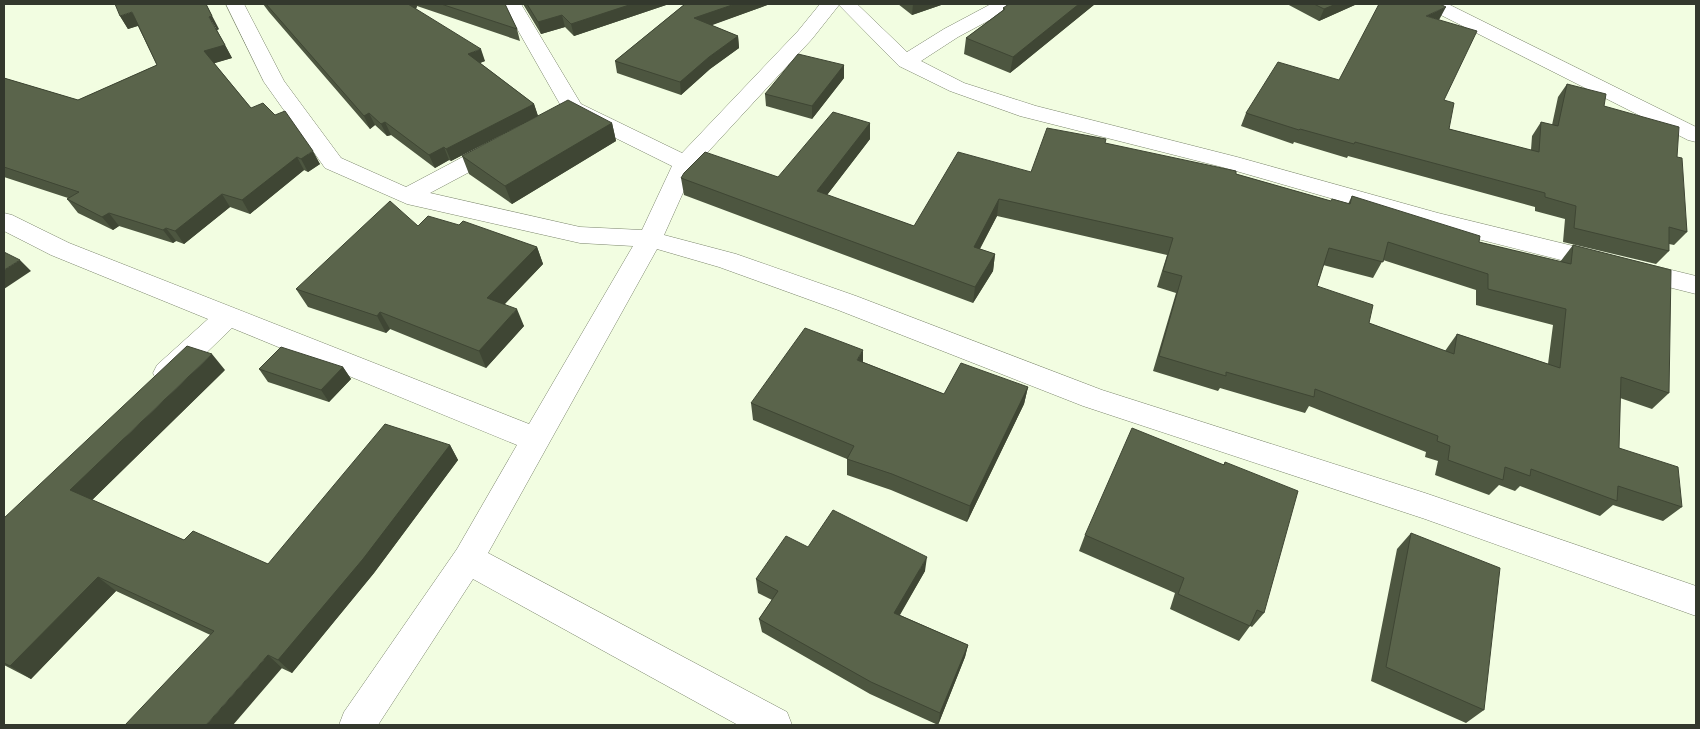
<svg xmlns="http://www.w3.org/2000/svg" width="1700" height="729" viewBox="0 0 1700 729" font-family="'Asap Condensed',sans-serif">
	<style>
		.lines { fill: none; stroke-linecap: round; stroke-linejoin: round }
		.street-casing { stroke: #7c866d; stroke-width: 1 }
		.street { fill: #fff; fill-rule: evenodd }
		.wall { fill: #4d5640; fill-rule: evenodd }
		.shaded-wall { fill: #3f4634 }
		.building { fill: #5a644b; stroke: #3f4634; fill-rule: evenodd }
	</style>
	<rect width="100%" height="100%" fill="#f2fde1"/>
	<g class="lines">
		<!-- street casing -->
		<g class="street-casing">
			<path id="street" d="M226 4H244L284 81 341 158 406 187 491 142 499 140 507 142 510 147 507 152 430 193 580 227 642 230 672 166 565 113 503 4H521L581 104 682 153 798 31 820 4H857L907 52 944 29 991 4H1014L1012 8 958 37 921 61 964 83 1036 106 1237 157 1438 213 1696 276V294L1438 229 1222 167 1020 116 950 91 899 66 839 5 812 39 695 166 664 235 736 254 856 296 1102 390 1425 493 1696 586V616L1425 519 1083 406 838 310 719 267 657 249 488 553 787 712 792 725H738L473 579 378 725H339L344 712 457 549 517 445 232 328 177 381 167 384 157 381 153 373 157 365 208 319 51 255 4 231V213L12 215 69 243 529 424 633 246 580 243 407 204 325 168 264 82Z
				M1425 4H1448L1696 127V142L1688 140 1427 8Z"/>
		</g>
		<!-- street -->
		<use href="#street" class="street"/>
	</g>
	<!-- wall -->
	<path class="wall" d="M263 4H505L517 29 520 41 417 6 416 9 485 61 480 63 534 104 538 116 451 161 449 160 435 168 391 135 387 136 375 125 370 129 269 12Z
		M523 4H669L574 36 565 27 541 34Z
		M685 4H770L711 25 738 36 739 48 710 69 681 95 617 73 615 61Z
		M898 4H944L912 15Z
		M1095 4 1010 73 964 54 966 38 1003 10V8Z
		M1287 4H1357L1319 21Z
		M120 16 219 29 217 30 232 58 214 63 251 108 320 164 308 172 304 170 250 214 230 207 184 244 176 241 173 243 119 226 113 230 78 213 67 199 68 198 4 177V78L78 100 157 65 138 26 128 29Z
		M1439 20 1444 100 1449 129 1531 150 1532 136 1541 122 1552 125 1558 97 1567 84 1604 106 1677 157 1687 232 1674 245 1669 244V251L1656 264 1563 242 1565 219 1535 211V207L1348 156 1347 158 1294 142 1293 144 1241 126 1246 113 1339 80Z
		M844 65V78L812 119 766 106 765 94Z
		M612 123 616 141 512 204 469 174 462 156Z
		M870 123V139L827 195 914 226 1031 172 1105 143 1236 174 1331 201 1348 204 1352 196 1479 242 1560 262 1573 245 1669 393 1652 409 1620 398 1619 448 1682 507 1663 521 1613 505 1600 516 1520 486 1515 491 1499 485 1489 495 1435 475 1438 461 1425 457 1426 452 1309 406 1305 413 1220 388 1218 391 1153 371 1176 293 1157 287 1167 255 997 216 980 249 995 254 993 271 973 303 684 195 681 178 778 177ZM1383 260 1476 290V305L1553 325 1548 364 1457 334 1445 351 1369 323 1317 286 1323 265 1373 278Z
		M459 225 537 247 543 264 505 304 524 326 486 368 390 329 386 333 308 307 296 289 418 226Z
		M863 362 944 394 1028 387 1024 404 967 522 891 490 847 475V459L753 420 751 403Z
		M343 367 351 379 329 402 268 382 259 369Z
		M225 370 92 500 184 540 268 564 450 445 458 460 374 573 292 673 116 591 31 679 4 665V518Z
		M1225 462 1264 613 1252 627 1250 626 1239 641 1170 609 1175 593 1079 551 1085 535 1224 464Z
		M1411 533 1484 710 1466 723 1371 681 1397 549Z
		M808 547 925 571 900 615 968 645 965 657 938 725 870 694 762 632 759 619 772 600 758 593 756 579Z"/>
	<!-- shaded-wall -->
	<path class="shaded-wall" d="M206 4 219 29 217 30 209 17Z
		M408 4H416L417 6 413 17Z
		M632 4H669L574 36 571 24Z
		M735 4H770L696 31 694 18Z
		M913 4H944L912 15Z
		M1079 4H1095L1010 73 1013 57Z
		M1336 4H1357L1319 21 1324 9Z
		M1446 7 1439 20 1426 16Z
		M132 12 140 25 128 29 120 16Z
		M562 15 565 27 541 34 538 22Z
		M738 36 739 48 710 69 681 95 680 82 709 57Z
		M225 45 232 58 212 64 204 51Z
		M481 49 485 61 472 66 468 54Z
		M844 65V78L812 119V106Z
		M534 104 538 116 451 161 446 149Z
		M369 113 375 125 370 129 364 116Z
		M385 122 391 135 387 136 381 124Z
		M612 123 616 141 512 204 505 186Z
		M870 123V139L817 208V191Z
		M444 147 449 160 435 168 429 155Z
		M313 151 320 164 308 172 301 159Z
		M297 157 304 170 250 214 242 200Z
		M222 194 230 207 184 244 175 231Z
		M999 199 997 216 972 263 974 247Z
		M109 213 119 226 113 230 102 217Z
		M166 228 176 241 173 243 163 230Z
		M537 247 543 264 494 315 487 298Z
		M995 254 993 271 973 303 975 287Z
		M20 260 31 271 4 289V270Z
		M517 309 524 326 486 368 479 351Z
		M380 312 390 329 386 333 377 316Z
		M863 350V367L857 360Z
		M212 354 225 370 87 505 70 490Z
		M343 367 351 379 329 402 321 390Z
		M1028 387 1024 404 967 522 970 506Z
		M450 445 458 460 374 573 292 673 278 660Z
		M927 557 925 571 893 626 894 613Z
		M98 577 116 591 31 679 10 666Z
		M968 645 965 657 938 725 940 713Z
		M268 655 282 668 233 725H206Z"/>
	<!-- building -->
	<path class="building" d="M115 4H206L212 16 209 17 225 45 204 51 251 108 263 103 275 115 285 111 313 151 301 159 297 157 242 200 222 194 175 231 166 228 163 230 109 213 102 217 67 199 79 192 4 167V78L78 100 157 65 132 12 120 16Z
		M266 4H408L481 49 468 54 534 104 446 149 444 147 429 155 385 122 381 124 369 113 364 116Z
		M441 4H505L517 29Z
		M527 4H632L571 24 562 15 538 22Z
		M685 4H735L694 18 738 36 709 57 680 82 615 61Z
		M1009 4H1079L1013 57 966 38 1005 9 1003 8Z
		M1314 4H1336L1324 9Z
		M1379 4H1440L1446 7 1426 16 1477 31 1444 100 1454 103 1449 129 1539 152 1541 122 1558 126 1567 84 1606 94 1604 106 1679 127 1677 157 1682 158 1687 232 1669 227V251L1574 228 1576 206 1545 197V193L1355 142 1354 144 1300 129 1299 130 1246 113 1278 62 1339 80Z
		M798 54 844 65 812 106 765 94Z
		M568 100 612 123 505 186 462 156Z
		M833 112 870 123 817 191 914 226 958 152 1031 172 1047 128 1106 139 1105 143 1236 171V174L1331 201 1332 199 1350 204 1352 196 1480 236 1479 242 1571 264 1573 245 1671 270 1669 393 1621 377 1619 448 1678 467 1682 507 1618 486 1617 501 1531 469 1530 476 1505 467 1503 480 1448 460 1450 446 1437 441 1438 436 1315 389 1314 397 1226 372V376L1159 356 1182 276 1163 271 1173 238 999 199 974 247 995 254 975 287 681 178 684 173 705 152 778 177ZM1388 242 1488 274V289L1566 309 1560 368 1457 334 1454 354 1369 323 1373 305 1317 286 1329 248 1383 262Z
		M390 201 418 226 428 216 459 225 463 221 537 247 487 298 517 309 479 351 380 312 377 316 296 289Z
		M4 252 20 260 4 270Z
		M805 328 863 350 857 360 944 394 961 363 1028 387 970 506 892 474 847 459 854 446 751 403Z
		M187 346 212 354 70 490 184 540 193 531 268 564 385 424 450 445 363 559 278 660 268 655 206 725H125L214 631 98 577 10 666 4 663V518Z
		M281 347 343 367 321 390 259 369Z
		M1132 428 1224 465 1225 462 1298 491 1264 613 1257 610 1250 626 1178 594 1184 578 1085 535Z
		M833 510 927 557 894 613 968 645 940 713 871 682 759 619 778 591 756 579 786 536 808 547Z
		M1411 533 1500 568 1484 710 1386 667Z"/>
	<!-- border -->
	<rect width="1700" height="729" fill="none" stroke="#33382d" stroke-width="10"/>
</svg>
